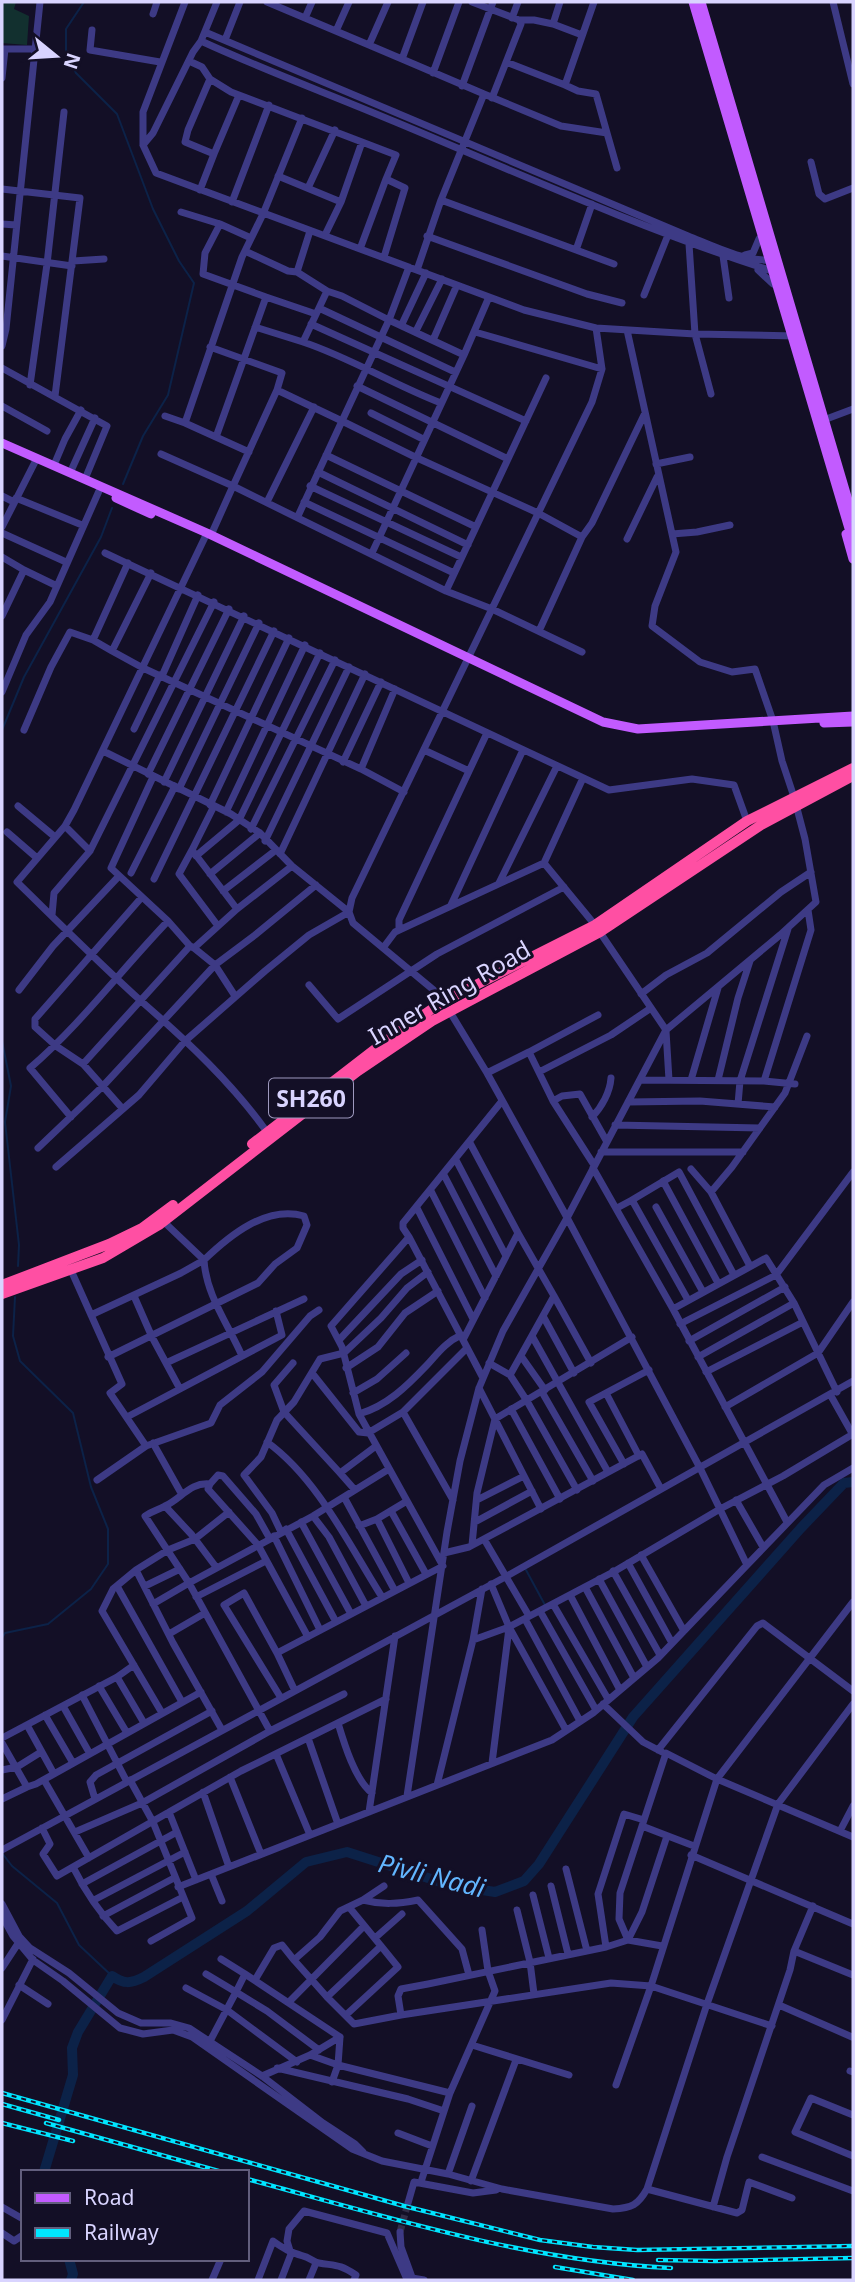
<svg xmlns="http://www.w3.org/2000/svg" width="855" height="2282" viewBox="0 0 855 2282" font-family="'Noto Sans',sans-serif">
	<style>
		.green { fill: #12302f }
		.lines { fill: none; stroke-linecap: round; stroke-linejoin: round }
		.stream { stroke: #0c2248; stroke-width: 2 }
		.river { stroke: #0c2248; stroke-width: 10 }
		.minor-tunnel { stroke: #312d47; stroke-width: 7; stroke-dasharray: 7 3.5; stroke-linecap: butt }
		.minor { stroke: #3d3a85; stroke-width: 7 }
		.major { stroke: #c25bff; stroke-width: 9 }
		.highway { stroke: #ff4fa3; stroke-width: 10 }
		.rail-casing { stroke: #00e5ff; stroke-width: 4.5 }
		.rail { stroke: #130f26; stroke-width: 2; stroke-dasharray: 5; stroke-linecap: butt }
		.major-bridge { stroke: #c25bff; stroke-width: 9 }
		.labels { text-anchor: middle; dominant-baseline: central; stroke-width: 6; stroke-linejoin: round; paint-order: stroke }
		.shield { fill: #130f26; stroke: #9e99be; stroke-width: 2 }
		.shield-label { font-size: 23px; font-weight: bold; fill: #d9d4ff }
		.street-label { font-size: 24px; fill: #d9d4ff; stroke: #130f26 }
		.water-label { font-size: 26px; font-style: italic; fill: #62b6ff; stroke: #130f26 }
	</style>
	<rect width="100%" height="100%" fill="#130f26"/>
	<!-- green -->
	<path class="green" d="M2 2H16L14 9 29 16 27 45 2 43Z"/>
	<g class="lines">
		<!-- stream -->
		<path class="stream" d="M84 2 66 29V50L76 73 117 114 153 209 179 261 194 283 168 395 143 436 123 484
			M2 730 24 677 101 537 112 508
			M2 1041 11 1086 5 1122 19 1245 18 1266
			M526 1570 545 1605
			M2 1638 5 1633 48 1624 91 1589 108 1564V1529L91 1487 73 1413 20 1361 13 1336 15 1297
			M2 1853 12 1866 57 1903 79 1945 112 1976"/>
		<!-- river -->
		<path class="river" d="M44 2172 73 2075 72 2048 78 2032 112 1976C124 1984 130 1984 144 1977L247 1911 306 1862 347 1852 450 1885 495 1892 524 1881 539 1864 633 1717 801 1528 844 1483 853 1482
			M69 2259 73 2274 71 2280"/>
		<!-- minor-tunnel -->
		<path class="minor-tunnel" d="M400 2232 408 2203"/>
		<!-- minor -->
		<path class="minor" d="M185 2 143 112V145L156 173 524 310 596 328 695 334 796 336
			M267 2 369 45
			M388 2 369 45 402 59
			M423 2 402 59 484 94
			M472 2 519 20 521 24 492 98
			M833 2 853 84
			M153 14 157 2
			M305 18 312 2
			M512 18 518 2
			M519 20H534L553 24 560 2
			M553 24 582 35
			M92 30 90 50 160 62
			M336 31 349 2
			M205 32 688 236C713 246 745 262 773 260
			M225 40 240 2
			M201 41C266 71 332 95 398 123 520 174 642 229 769 270L775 269
			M2 49H35
			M189 61 202 67 210 79 231 92 396 155 386 179 405 188 384 257
			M506 62 565 85 594 2
			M433 73 459 2
			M2 78 5 49
			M210 79 188 130 185 142 214 154 239 95
			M565 85 578 91 596 94 607 133
			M462 86 493 2
			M143 145 153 133 193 52 201 41 217 2
			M811 162 819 194 825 199 853 188
			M278 176 341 202 362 142
			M308 188 335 130
			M2 189 80 198 55 396
			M200 190 214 154
			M441 200 614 264
			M232 202 269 105
			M181 212 220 224 251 238
			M2 224 16 225
			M325 235 341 202
			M427 236 587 294 622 303
			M689 244 695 334 711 394
			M360 249 386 179
			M576 250 592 204
			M245 251 288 271 297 272 310 231
			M745 255 753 253 759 239
			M2 256 72 266
			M723 256 729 298
			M73 261 104 259
			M409 267 389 320 342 296 327 291 303 342C351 358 394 385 441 403
			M417 270 441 200 484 94 561 126 607 133 617 168
			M758 270 773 284
			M297 272 327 291
			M644 295 668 235
			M266 297 316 314
			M319 308 455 372
			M311 324 526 421
			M402 324 426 273
			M255 327 303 342
			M416 331 442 279
			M475 332 602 369
			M433 340 457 285
			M2 346 6 329 40 2
			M210 347 282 373 277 390
			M464 355 389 320 342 421 415 457 538 513 582 537
			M2 368 107 426 85 479
			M30 385 47 264 64 112
			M357 386 508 459
			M2 406 47 431
			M371 413 423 439
			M165 416 185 423
			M821 421 853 409
			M216 437 266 297 203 274 205 253 220 224
			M249 452 185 423 242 257 263 214 302 118
			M161 454 233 486 277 390 342 421 298 516
			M326 455 476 527
			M656 464 690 457
			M54 465 65 439 81 410
			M318 472 468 545
			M70 473 95 418
			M310 486 461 557
			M2 496 14 502
			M16 498 82 525
			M267 502 314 407
			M304 502 454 573
			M2 527 37 458
			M2 533 66 562
			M207 533 74 810 65 826 17 882C58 922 99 963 141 1001 186 1040 232 1083 267 1132
			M672 534 697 532 730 525
			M211 535 233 486 446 591 492 609 582 652
			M627 539 657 477
			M105 553 609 790 692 779 734 785 747 821
			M372 553 464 355 489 297
			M2 557 24 570 2 616
			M24 570 57 586
			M151 573 112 651 143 668 361 769 404 792
			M446 591 546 378
			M539 631 582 537 592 523 644 415
			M93 640 128 563
			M162 676 198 595
			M2 692 26 635 50 602 99 491
			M134 729 160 675
			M24 730 51 667 70 632 93 640 112 651
			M424 750 469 771
			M343 762 381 682
			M361 769 395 689
			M148 774 229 609
			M153 777 111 868 168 921 190 946 194 948 237 909 292 866
			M583 778 544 863 595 925 666 1030 780 935 816 902 805 839 794 797 782 761 773 721 755 669 732 672 700 662 652 626 655 606 676 552 627 330
			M164 782 244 616
			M179 789 259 623
			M210 805 289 638
			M18 806 55 837
			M214 806 192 850 237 909
			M226 812 305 645
			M65 826 90 851 214 602
			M251 829 335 660
			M7 832 37 858
			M265 841 349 667
			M192 850 179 874 218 926
			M280 854 365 674
			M196 856 239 820 320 653
			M131 873 175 786
			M210 874 260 833
			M154 879 274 631
			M499 883 557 766
			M223 891 276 850
			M451 905 523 750
			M52 915 54 893 90 851
			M399 930V920L487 733
			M194 948 215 965 235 996
			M383 948 395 932 544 863
			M309 985 338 1019 437 954 564 887
			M19 990 53 946 119 876
			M641 994 666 975 707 953 781 892 811 872
			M666 1031 669 1080
			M529 1052 598 1015
			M83 1064 190 946
			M539 1072 611 1035 651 1008
			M487 1073 529 1052 553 1101 594 1165
			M640 1080 764 1081 795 1084
			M691 1080 718 988
			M718 1080 738 998 750 961
			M764 1081 811 930 808 910
			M553 1101 562 1096 580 1094 607 1142
			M628 1102 700 1101 775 1107
			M738 1104 740 1081 788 929
			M122 1108 83 1064 56 1046 35 1027V1019L142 897
			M71 1117 30 1068C81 1024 121 970 168 921
			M592 1117C602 1107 610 1092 611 1078
			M615 1125 760 1128
			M470 1143 518 1233
			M38 1148 103 1086 215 965 255 935 316 885
			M601 1152H743
			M456 1160 506 1256
			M56 1167 139 1095 185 1041 265 971 309 935 349 912 292 866 260 833 231 814 103 751
			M593 1168 673 1309 787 1522
			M691 1169 711 1192 750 1266
			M444 1175 496 1276
			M663 1181 718 1283
			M431 1191 485 1298
			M711 1192 732 1167 785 1093 807 1036
			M632 1200 679 1172 734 1275
			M656 1207 703 1292
			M417 1208 473 1319
			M617 1208 632 1200 688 1300
			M409 1237 403 1228V1223L502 1101
			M70 1268 122 1384 110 1393 146 1446
			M134 1296 152 1337 180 1389
			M554 1296 591 1363
			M673 1309 766 1258 794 1303 837 1392
			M91 1315 181 1273 204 1260 163 1221
			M543 1316 574 1373
			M680 1324 776 1275 853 1172
			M532 1336 608 1472
			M339 1340 401 1274 422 1260
			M463 1340 518 1233 554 1296 510 1375 489 1363
			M689 1341 785 1287
			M521 1356 545 1390
			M108 1357 258 1283 275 1264 297 1248 307 1225 304 1216C266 1205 229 1236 204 1260 206 1295 228 1324 242 1356
			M698 1357 794 1303
			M166 1363 304 1299
			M293 1363 274 1385 284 1412 340 1473 376 1446
			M346 1368 378 1347 405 1313 438 1291
			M706 1372 803 1322
			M312 1373 359 1432 368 1433 403 1412 453 1500
			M510 1375 527 1401 577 1490
			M479 1388 541 1509
			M542 1392 593 1481
			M353 1393 377 1379 406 1353
			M606 1393 639 1456
			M831 1396 853 1435
			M725 1407 818 1353 853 1302
			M511 1409 560 1499
			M403 1412 467 1348
			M359 1414C387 1406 407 1386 427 1365 438 1353 446 1342 461 1335
			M127 1417 282 1335 276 1311
			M267 1442C318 1479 349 1545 382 1597
			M153 1443 181 1493
			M624 1464 589 1402 649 1370
			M340 1473 355 1490
			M97 1480 146 1446 211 1423 220 1405 262 1372 310 1316 319 1310
			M344 1497 395 1591
			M477 1500 524 1476
			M736 1500 763 1547
			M165 1506 192 1535 216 1567
			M391 1511 426 1574
			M313 1516 329 1537 366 1606
			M377 1519 407 1501
			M301 1522 351 1614
			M475 1522 532 1491
			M359 1526 377 1519 409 1583
			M286 1529 336 1622
			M281 1532 272 1513 244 1475 261 1457 277 1420 294 1402 320 1359 344 1353 381 1318 407 1288 428 1272
			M274 1536 320 1630
			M270 1539 256 1514 223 1476 218 1475 210 1484 208 1489 258 1545 308 1637
			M484 1539 529 1616
			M472 1545 477 1493 495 1419 632 1337
			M444 1553 469 1547 642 1454 661 1489
			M641 1555 684 1631
			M628 1563 672 1643
			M747 1565 824 1485 853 1468
			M136 1570 113 1589 102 1611 162 1713
			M613 1571 660 1655
			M599 1579 647 1667
			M491 1584 509 1627 566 1730
			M117 1586 182 1702
			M145 1586 180 1569
			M585 1587 634 1678
			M482 1589 473 1640 509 1627 615 1571 720 1509 783 1476 853 1434
			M570 1595 620 1690
			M196 1597 266 1561
			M153 1604 189 1583 145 1516C152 1511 158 1510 165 1506 182 1498 190 1482 210 1484
			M553 1604 608 1699
			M540 1611 596 1710
			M525 1619 580 1721
			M169 1634 205 1613
			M277 1653 244 1593 224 1605 281 1698
			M117 1677 134 1665
			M99 1686 127 1733
			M295 1691 277 1653 443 1566 359 1414 342 1347 331 1326 409 1237 483 1378
			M82 1695 127 1782
			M603 1704 643 1742 662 1752
			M63 1706 90 1754
			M45 1715 73 1763
			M338 1723C344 1743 355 1780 372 1793
			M27 1725 54 1774
			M222 1730 173 1643 136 1570 168 1550 195 1539 229 1512
			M270 1731 344 1694
			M2 1738 117 1677 144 1723
			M308 1738 338 1824
			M2 1743 27 1787 36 1784 201 1692
			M658 1750 757 1626 763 1623 853 1691
			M276 1754 310 1835
			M492 1763 509 1628
			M2 1770 17 1767 41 1752
			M230 1777 261 1854
			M44 1780 89 1858
			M130 1780 153 1822 192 1918 151 1941
			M437 1785 473 1640
			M203 1792 229 1867
			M407 1796 447 1532 460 1461 479 1388 503 1331 567 1218 666 1030
			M2 1799 27 1787
			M95 1799 90 1782 96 1775 212 1711
			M169 1812 196 1880
			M369 1812 395 1636
			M42 1828 50 1844 43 1854 57 1876 241 1771 386 1699
			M840 1831 853 1806
			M75 1832 142 1803 270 1731 189 1583 313 1516 389 1469
			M694 1846 642 1826 666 1753 717 1779 853 1837
			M2 1850 507 1576 853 1381
			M691 1855 853 1924
			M73 1867C85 1891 98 1911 117 1931L183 1897
			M566 1869 587 1951
			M211 1874 222 1901
			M82 1884 177 1832
			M551 1886 568 1954
			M178 1887 552 1740 593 1713 658 1658 747 1565 700 1468 564 1212 487 1073 450 1012 436 992 353 923 349 912 352 898 592 402 602 369 596 328
			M533 1895 549 1958
			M94 1900 185 1852
			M363 1900 384 1886
			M2 1904 19 1936 30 1948 69 1973 118 2013 141 2023H171L189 2028 262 2076 323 2123 355 2144 363 2152
			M349 1907 381 1946
			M517 1910 530 1962 534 1994
			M2 1916 13 1936 33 1960 63 1981 120 2028 143 2034 173 2030 192 2037 352 2149 382 2161 448 2174 502 2189 613 2209C632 2208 638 2205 647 2189L707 2004 778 1804 853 1704
			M103 1916 174 1878
			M375 1938 402 1914
			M628 1940 619 1919 620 1893 642 1826
			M628 1940 642 1912 667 1836
			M606 1947 628 1940 662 1946
			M794 1951 853 1975
			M221 1959 245 1974
			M2 1968 19 1942
			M206 1974 236 1992 209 2043
			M469 1975 462 1949 418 1900C398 1904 382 1905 363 1900L340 1911 320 1937 294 1960 327 1997 354 2024 401 2015 398 1996 401 1989 428 1984 606 1947 598 1894 624 1814 644 1820
			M255 1980 274 1948 282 1945 294 1960
			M19 1985 48 2004
			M186 1988 227 2010 297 2062
			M327 1997 381 1946 398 1967 346 2015
			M289 2002 364 1926
			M779 2005 852 2037
			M401 2015 611 1983 651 1986 772 2026
			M2 2020 33 1959
			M472 2045 569 2075
			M319 2050 267 2011 236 1992 245 1974 340 2037
			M310 2055 338 2065 450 2093
			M277 2068 408 2099 444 2111
			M850 2071 853 2072
			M262 2076 310 2055 340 2037
			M332 2082 338 2065 340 2037
			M616 2085 651 1986 717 1779 853 1602
			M853 2115 811 2098 795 2132 853 2156
			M398 2133 432 2146
			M762 2157 853 2191
			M448 2174 472 2106
			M471 2181 516 2060
			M421 2182 450 2093 495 1991 488 1971 482 1930
			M647 2189 737 2213 742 2210 749 2182 792 2198
			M408 2203 414 2182 473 2193 496 2190
			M2 2207 23 2219
			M713 2207 727 2157 790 1970 794 1951 813 1906
			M400 2232 401 2247 413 2280
			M2 2233 14 2241 23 2235
			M212 2280 221 2259
			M258 2280 273 2241C284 2249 290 2252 303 2256 309 2257 313 2262 319 2263 337 2266 339 2264 356 2275L354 2280
			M281 2280 291 2254 287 2241 289 2229 304 2211 387 2233 406 2277 424 2280
			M309 2280 316 2263"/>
		<!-- major -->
		<path class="major" d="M2 443 207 533 603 722 638 729 853 716
			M116 498 151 514
			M846 534 853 559
			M824 723 853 722"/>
		<!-- highway -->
		<path class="highway" d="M252 1144 383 1043 442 1002 595 925 747 821 853 768
			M2 1285 109 1244 142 1228 173 1205
			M2 1294 103 1258 159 1225 358 1071 432 1021 600 932 761 825 853 776"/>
		<!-- rail casing -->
		<g class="rail-casing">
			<path id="rail" d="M696 2 853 533
				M2 2093 404 2206 540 2240 593 2247 637 2250 853 2246
				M2 2104 59 2120
				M2 2123 73 2141
				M46 2123 222 2172
				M247 2179C387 2217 526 2261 671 2268
				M658 2260 715 2261 853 2258
				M555 2267 633 2280"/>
		</g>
		<!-- rail -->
		<use href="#rail" class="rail"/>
		<!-- major-bridge -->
		<path class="major-bridge" d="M693 2 853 542
			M701 2 853 517"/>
	</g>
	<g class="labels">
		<!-- shield labels -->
		<rect class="shield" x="269" y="1078.5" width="84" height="39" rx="5"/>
		<g class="shield-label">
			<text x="311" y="1098">SH260</text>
		</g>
		<!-- street labels -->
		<g class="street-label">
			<text transform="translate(449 992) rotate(-30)">Inner Ring Road</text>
		</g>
		<!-- water labels -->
		<g class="water-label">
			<text transform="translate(432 1875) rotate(14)">Pivli Nadi</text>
		</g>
	</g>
	<!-- border -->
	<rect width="855" height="2282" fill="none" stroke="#d9d4ff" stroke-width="7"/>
	<!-- legend -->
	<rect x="21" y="2170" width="228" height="91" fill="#130f26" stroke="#625e7d" stroke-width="2"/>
	<rect x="35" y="2193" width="35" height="10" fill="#c25bff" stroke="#625e7d" stroke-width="2"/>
	<text x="84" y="2205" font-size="21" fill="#d9d4ff">Road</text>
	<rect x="35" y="2228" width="35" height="10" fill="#00e5ff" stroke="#625e7d" stroke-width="2"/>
	<text x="84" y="2240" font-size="21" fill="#d9d4ff">Railway</text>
	<!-- north arrow -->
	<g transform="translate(56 56) rotate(108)" stroke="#130f26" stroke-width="5" paint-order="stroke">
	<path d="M0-5L12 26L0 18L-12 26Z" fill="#d9d4ff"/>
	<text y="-10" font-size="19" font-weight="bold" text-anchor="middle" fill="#d9d4ff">N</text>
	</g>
</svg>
